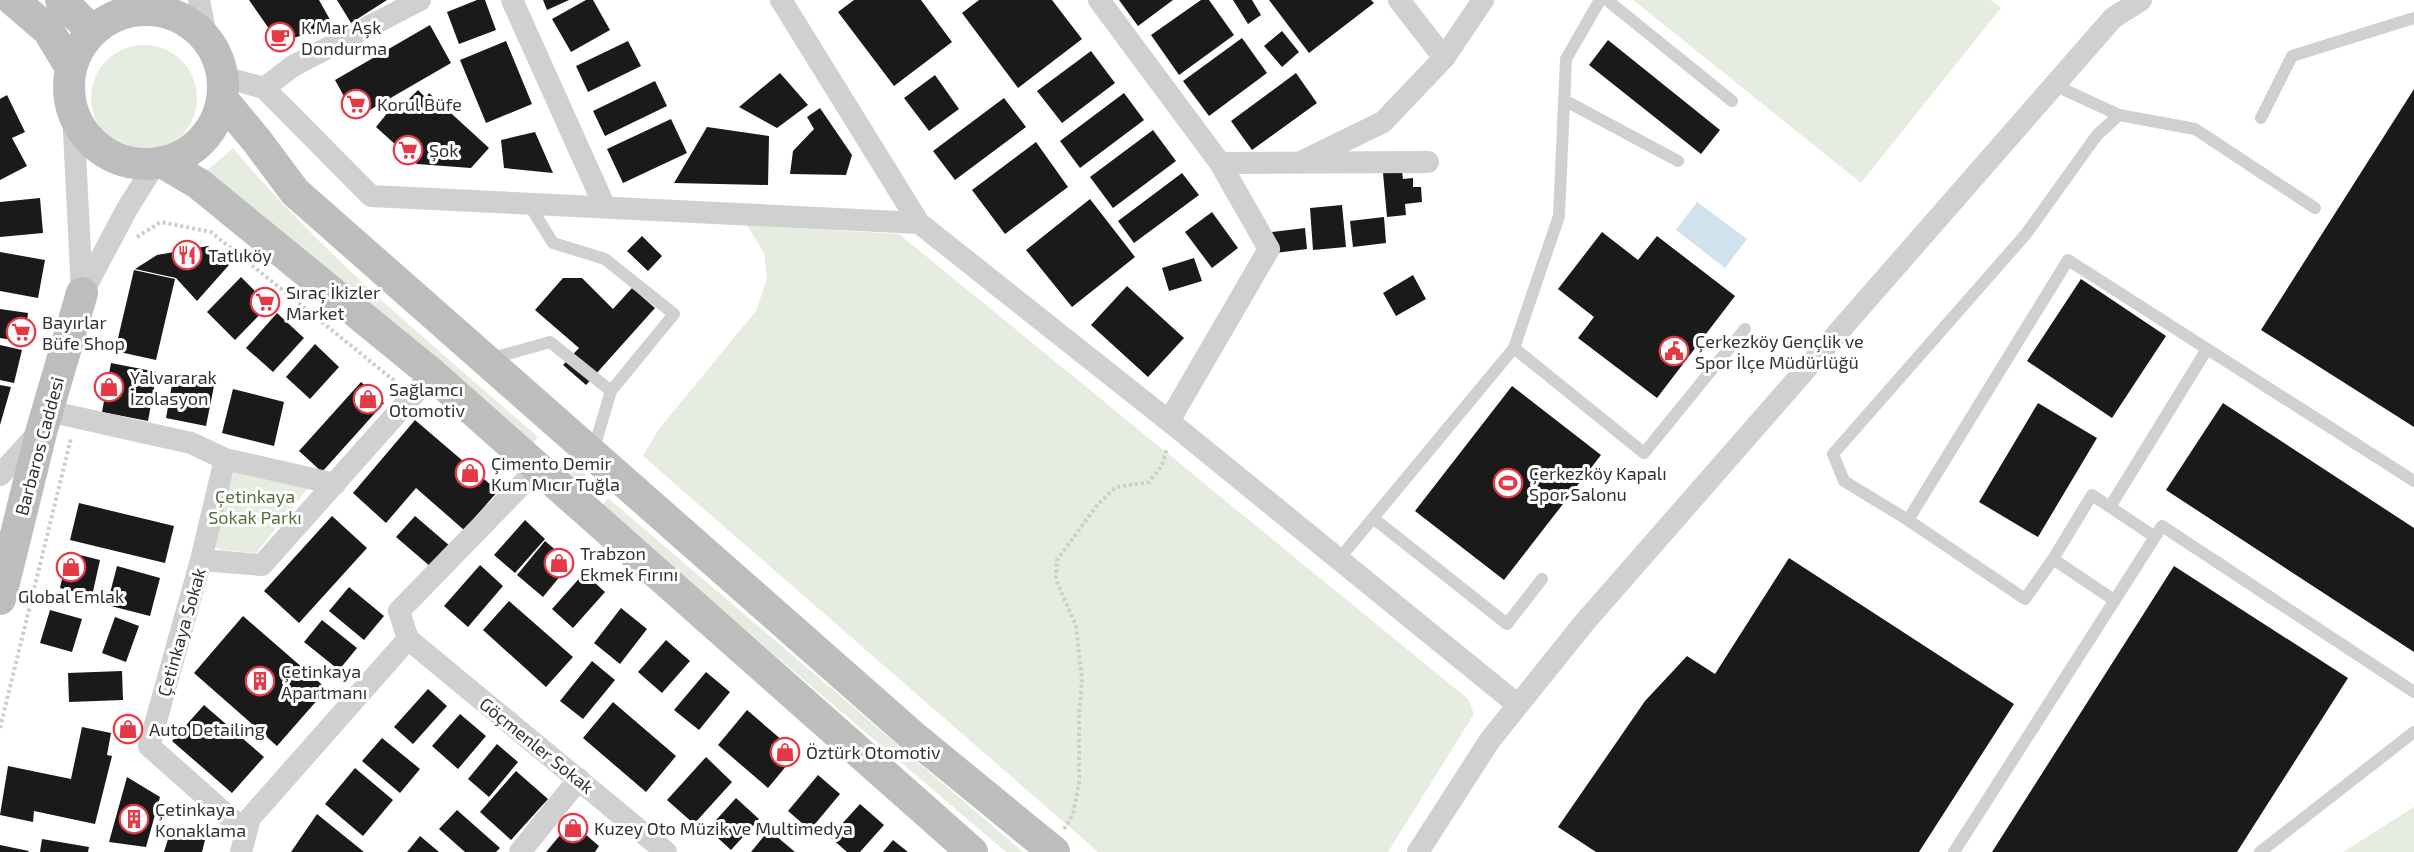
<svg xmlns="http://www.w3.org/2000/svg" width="2414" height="852" viewBox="0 0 2414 852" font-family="'Exo 2',sans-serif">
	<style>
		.green { fill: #e6ecdf }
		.water { fill: #cfe2ee }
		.building { fill: #1a1a1a }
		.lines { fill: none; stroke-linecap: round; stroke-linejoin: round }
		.path { stroke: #cdcdcd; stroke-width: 4; stroke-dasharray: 3 3; stroke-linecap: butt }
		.lane { stroke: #d0d0d0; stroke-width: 12 }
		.street { stroke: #d0d0d0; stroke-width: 22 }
		.secondary { stroke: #bdbdbd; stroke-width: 32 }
		.labels { text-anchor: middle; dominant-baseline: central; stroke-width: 6; stroke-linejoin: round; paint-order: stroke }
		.poi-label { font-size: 18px; fill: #333; stroke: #fff; text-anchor: start }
		.street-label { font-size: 18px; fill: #333; stroke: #fff }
		.park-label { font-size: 18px; fill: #56703f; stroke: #fff }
	</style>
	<rect width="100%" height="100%" fill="#fff"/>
	<!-- green -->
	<path class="green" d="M1633 0H1990L2001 8 1861 183Z
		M91 98a53 53 0 1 1 106 0a53 53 0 1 1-106 0Z
		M233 148C323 256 432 344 538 437L531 445 202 175Z
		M747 225 899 234 1468 699 1474 714 1388 852H1098L643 456 658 430 756 311 767 279 764 253Z
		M566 459 588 477 581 485 560 467Z
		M234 471 308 488 256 553 221 550 214 546Z
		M608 498 1023 852H1006L601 507Z
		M2414 807V852H2343Z"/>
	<!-- water -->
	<path class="water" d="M1697 202 1747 239 1725 268 1676 230Z"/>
	<!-- building -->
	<path class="building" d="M249 0H319L333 25 279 43Z
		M337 0H387L351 23Z
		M477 0H485L496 30 459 44 447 12Z
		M543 0H569L547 10Z
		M586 0H593L610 30 571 52 552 19Z
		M854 0H921L952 42 894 86 838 12Z
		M979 0H1052L1082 39 1018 88 962 13Z
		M1119 0H1173L1138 26Z
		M1201 0H1209L1234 35 1179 75 1151 35Z
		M1233 0H1252L1261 15 1248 24Z
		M1269 0H1371L1374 3 1309 53Z
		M430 25 451 63 356 118 335 80Z
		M1282 31 1299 52 1282 67 1264 46Z
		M1242 38 1267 73 1209 116 1183 81Z
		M1608 40 1720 130 1701 154 1589 65Z
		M506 41 532 104 486 123 460 60Z
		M628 41 641 66 588 92 576 66Z
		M1091 51 1115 83 1062 123 1037 91Z
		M780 73 808 105 777 128 739 107Z
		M1296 73 1317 103 1252 150 1231 121Z
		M935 75 959 109 929 131 904 98Z
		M655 81 667 106 605 136 593 111Z
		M2414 89V427L2261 330Z
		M418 90 426 98 429 93 489 148 471 168 417 164 376 127 393 106 406 102Z
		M1124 93 1144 120 1080 168 1060 141Z
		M7 95 25 132 12 138 27 166 0 180V99Z
		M1004 98 1026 127 955 180 933 151Z
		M820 108 852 155 846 175 790 174 793 151 814 129 807 117Z
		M671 119 687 153 623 183 607 149Z
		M707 127 769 136 768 185 674 183Z
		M1153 130 1176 161 1113 208 1090 177Z
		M535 132 553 173 504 168 501 140Z
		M1036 142 1068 187 1005 234 972 190Z
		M1402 171 1403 179 1413 178V187H1421L1422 202 1405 204 1406 215 1387 217 1383 173Z
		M1182 173 1199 195 1134 243 1118 221Z
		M40 198 43 233 0 237V202Z
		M1090 199 1135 257 1072 307 1026 250Z
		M1342 205 1346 247 1313 250 1310 208Z
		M1212 212 1238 248 1212 268 1185 232Z
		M1384 217 1386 243 1353 247 1350 221Z
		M1305 228 1307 249 1275 253 1272 232Z
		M1602 232 1638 260 1657 236 1735 296 1657 398 1578 338 1594 317 1558 289Z
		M642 236 662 256 648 271 627 251Z
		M208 246 229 265 197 301 176 278 135 269 157 255Z
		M0 252 45 260 38 298 0 291Z
		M1194 258 1202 281 1169 291 1162 268Z
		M134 270 175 279 156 360 115 351Z
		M1413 275 1426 299 1396 316 1383 293Z
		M241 277 269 305 235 340 207 312Z
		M563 278H582L613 309 632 288 655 308 586 385 563 365 579 348 535 310Z
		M2081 279 2166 336 2112 418 2027 361Z
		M1127 286 1184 338 1148 377 1091 325Z
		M0 309 28 313 24 342 0 338Z
		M277 313 304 338 273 372 246 348Z
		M315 344 339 367 310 399 286 377Z
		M0 345 22 350 14 383 0 380Z
		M111 363 157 372 148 421 102 412Z
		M174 373 215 381 206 426 166 418Z
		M361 382 384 403 322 472 299 451Z
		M0 385 11 387 0 425Z
		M1512 386 1601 455 1504 580 1415 511Z
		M233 389 284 402 274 446 222 433Z
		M2038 403 2097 438 2038 537 1979 502Z
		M2223 403 2414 528V652L2166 490Z
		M415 420 498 491 464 530 416 488 386 523 353 493Z
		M79 503 174 526 165 563 70 540Z
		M332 516 367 548 299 623 264 591Z
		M415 516 450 546 431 567 396 537Z
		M525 520 545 539 515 573 494 555Z
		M545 541 571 563 543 597 517 575Z
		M68 552 100 560 92 596 60 588Z
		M1789 558 2014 704 1919 852H1596L1558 827 1645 701 1687 656 1715 674Z
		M480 565 503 586 468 627 444 606Z
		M117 566 160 578 150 616 107 605Z
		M2174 566 2348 678 2237 852H1992Z
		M584 573 605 592 573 628 552 609Z
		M349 587 384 616 364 640 329 611Z
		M509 601 573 657 546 687 483 630Z
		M621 608 647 629 620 664 594 643Z
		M50 610 82 619 72 652 40 643Z
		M243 616 327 689 277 746 194 673Z
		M115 617 139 626 126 662 102 653Z
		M322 620 357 648 339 670 304 642Z
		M666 640 690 661 662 693 638 672Z
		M592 661 615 680 583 719 560 701Z
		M122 671 123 700 69 702 68 673Z
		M706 672 730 692 699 730 674 710Z
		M428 689 447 706 413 744 394 727Z
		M613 702 676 756 646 792 583 738Z
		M204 705 264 757 232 793 172 741Z
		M747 710 797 753 768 788 718 745Z
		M460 714 486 736 458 769 432 746Z
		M82 727 111 733 107 755 112 756 95 824 34 811 33 822 0 815 8 766 71 779Z
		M382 738 420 769 400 793 362 761Z
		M497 744 518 762 489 797 468 779Z
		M706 757 732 782 694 824 667 800Z
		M355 768 393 800 363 836 325 804Z
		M516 771 548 799 511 840 480 812Z
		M818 775 840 794 810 830 788 811Z
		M127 777 160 797 146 847 109 842Z
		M736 798 759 819 731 850 708 829Z
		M860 804 884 825 860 852H847L830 837Z
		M457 810 500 848 496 852H465L439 829Z
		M317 814 364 852H291Z
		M571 822 599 846 595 852H546Z
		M172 826 206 836 202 852H164Z
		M769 830 795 852H751Z
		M420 836 439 852H407Z
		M42 839 89 847 88 852H40Z
		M893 840 908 852H883Z
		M0 845 29 851 28 852H0Z"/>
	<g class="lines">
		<!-- path -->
		<path class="path" d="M137 237 161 222 211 232 397 383
			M0 728 71 438
			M1064 829 1073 814 1079 783V715L1082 680 1076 626 1056 580 1057 560 1098 504 1116 487 1149 482 1162 465 1167 448"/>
		<!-- lane -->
		<path class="lane" d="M1607 0 1732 101
			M2054 85 2119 115
			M1564 100 1678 161
			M2261 118 2292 56 2414 18
			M528 203 553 243 605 259 674 314 611 391
			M1514 348 1559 216 1566 59 1600 0
			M489 359 550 342 611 391 593 451
			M2110 507 2207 349
			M1373 518 1507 624 1542 579
			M1908 520 2068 260 2414 481
			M1339 559 1514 348 1644 453 1745 329
			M2053 559 2025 599 1908 520 1844 481 1833 454 2026 234 2097 135 2119 115 2195 129 2315 208
			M2114 600 2053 559 2092 495 2155 537
			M1954 852 2162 526 2414 692
			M2260 852 2414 732"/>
		<!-- street -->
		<path class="street" d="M199 0 206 36
			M512 0 605 207
			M781 0 919 223
			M1099 0 1220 163 1269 249 1169 421
			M140 9 143 0
			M1444 58 1483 0
			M224 77 264 88 371 196 919 223 1175 426 1518 705
			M264 88 293 66 420 0
			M73 113 82 293
			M1220 163 1428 162
			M1299 163 1383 122 1444 58 1399 0
			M83 292 127 209 155 164
			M48 411 191 443 225 459
			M0 475 39 432
			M201 560 225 459 335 484
			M408 639 666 852
			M408 639 399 611 538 468
			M246 832 149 746 201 560 262 565 432 374
			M241 852 250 818 408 639
			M520 852 579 779
			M1418 852 1490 740 1584 623 2113 18 2141 0"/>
		<!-- secondary -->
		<path class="secondary" d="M13 0 48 30 71 68
			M61 0 92 31
			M69 87a77 77 0 1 1 154 0a77 77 0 1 1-154 0Z
			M223 100 257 141 295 192 916 739 1054 852
			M162 162 199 184 432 374 972 852
			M0 599 42 429 82 293"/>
	</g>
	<!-- icons -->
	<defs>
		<g id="cafe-ring" transform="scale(1.5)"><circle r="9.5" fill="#fff" stroke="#e63946" stroke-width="1.5"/><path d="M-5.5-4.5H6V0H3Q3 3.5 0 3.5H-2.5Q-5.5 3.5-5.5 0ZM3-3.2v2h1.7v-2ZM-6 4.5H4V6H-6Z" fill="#e63946"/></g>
		<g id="supermarket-ring" transform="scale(1.5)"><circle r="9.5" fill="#fff" stroke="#e63946" stroke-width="1.5"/><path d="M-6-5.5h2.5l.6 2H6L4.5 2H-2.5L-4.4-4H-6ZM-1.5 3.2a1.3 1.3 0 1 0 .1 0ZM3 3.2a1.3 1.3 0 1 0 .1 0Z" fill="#e63946"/></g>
		<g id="restaurant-ring" transform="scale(1.5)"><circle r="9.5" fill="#fff" stroke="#e63946" stroke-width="1.5"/><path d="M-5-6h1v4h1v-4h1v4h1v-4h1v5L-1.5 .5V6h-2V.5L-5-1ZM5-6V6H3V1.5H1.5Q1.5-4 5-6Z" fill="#e63946"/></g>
		<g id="civic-ring" transform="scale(1.5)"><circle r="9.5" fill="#fff" stroke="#e63946" stroke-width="1.5"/><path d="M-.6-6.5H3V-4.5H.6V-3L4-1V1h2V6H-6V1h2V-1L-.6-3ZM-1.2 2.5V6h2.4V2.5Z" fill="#e63946"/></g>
		<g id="shop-ring" transform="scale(1.5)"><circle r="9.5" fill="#fff" stroke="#e63946" stroke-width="1.5"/><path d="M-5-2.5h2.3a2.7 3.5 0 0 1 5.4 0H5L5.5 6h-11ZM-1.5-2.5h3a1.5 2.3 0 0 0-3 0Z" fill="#e63946"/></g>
		<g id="stadium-ring" transform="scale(1.5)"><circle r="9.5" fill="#fff" stroke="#e63946" stroke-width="1.5"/><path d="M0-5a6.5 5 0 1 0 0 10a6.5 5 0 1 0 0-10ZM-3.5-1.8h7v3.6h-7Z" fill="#e63946"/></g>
		<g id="building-ring" transform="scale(1.5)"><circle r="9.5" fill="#fff" stroke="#e63946" stroke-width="1.5"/><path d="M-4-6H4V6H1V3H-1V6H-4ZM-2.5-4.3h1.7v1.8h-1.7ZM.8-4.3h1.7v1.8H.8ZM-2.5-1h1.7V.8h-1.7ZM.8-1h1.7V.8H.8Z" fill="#e63946"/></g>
	</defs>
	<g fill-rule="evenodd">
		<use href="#cafe-ring" x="280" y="37"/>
		<use href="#supermarket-ring" x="356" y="104"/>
		<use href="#supermarket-ring" x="408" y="150"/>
		<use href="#restaurant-ring" x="187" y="255"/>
		<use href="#supermarket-ring" x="265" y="302"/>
		<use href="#supermarket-ring" x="21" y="332"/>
		<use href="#civic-ring" x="1674" y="351"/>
		<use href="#shop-ring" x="109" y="387"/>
		<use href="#shop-ring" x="368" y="399"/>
		<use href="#shop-ring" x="470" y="473"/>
		<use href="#stadium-ring" x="1508" y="483"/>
		<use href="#shop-ring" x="559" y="563"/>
		<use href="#shop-ring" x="71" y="567"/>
		<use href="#building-ring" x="260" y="681"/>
		<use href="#shop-ring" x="128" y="729"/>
		<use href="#shop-ring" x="785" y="752"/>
		<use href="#building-ring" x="134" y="819"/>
		<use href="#shop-ring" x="573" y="828"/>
	</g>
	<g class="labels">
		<!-- poi labels -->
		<g class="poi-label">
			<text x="301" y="27">K.Mar Aşk<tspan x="301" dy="21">Dondurma</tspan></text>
			<text x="377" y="104">Korul Büfe</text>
			<text x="429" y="150">Şok</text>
			<text x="208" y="255">Tatlıköy</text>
			<text x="286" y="292">Sıraç İkizler<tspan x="286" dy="21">Market</tspan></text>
			<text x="42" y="322">Bayırlar<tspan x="42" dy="21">Büfe Shop</tspan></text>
			<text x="1695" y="341">Çerkezköy Gençlik ve<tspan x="1695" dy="21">Spor İlçe Müdürlüğü</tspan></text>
			<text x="130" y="377">Yalvararak<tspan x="130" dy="21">İzolasyon</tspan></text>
			<text x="389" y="389">Sağlamcı<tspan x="389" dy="21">Otomotiv</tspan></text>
			<text x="491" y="463">Çimento Demir<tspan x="491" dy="21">Kum Mıcır Tuğla</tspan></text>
			<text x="1529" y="473">Çerkezköy Kapalı<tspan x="1529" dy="21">Spor Salonu</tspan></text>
			<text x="580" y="553">Trabzon<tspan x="580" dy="21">Ekmek Fırını</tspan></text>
			<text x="71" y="596" text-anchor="middle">Global Emlak</text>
			<text x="281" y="671">Çetinkaya<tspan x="281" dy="21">Apartmanı</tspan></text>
			<text x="149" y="729">Auto Detailing</text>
			<text x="806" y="752">Öztürk Otomotiv</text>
			<text x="155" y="809">Çetinkaya<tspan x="155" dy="21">Konaklama</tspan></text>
			<text x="594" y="828">Kuzey Oto Müzik ve Multimedya</text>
		</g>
		<!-- street labels -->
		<g class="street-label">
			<text transform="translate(39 446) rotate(-75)">Barbaros Caddesi</text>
			<text transform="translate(181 632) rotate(-74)">Çetinkaya Sokak</text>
			<text transform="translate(537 745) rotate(39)">Göçmenler Sokak</text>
		</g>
		<!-- park labels -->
		<g class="park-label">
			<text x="255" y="496">Çetinkaya<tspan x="255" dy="21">Sokak Parkı</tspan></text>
		</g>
	</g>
</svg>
